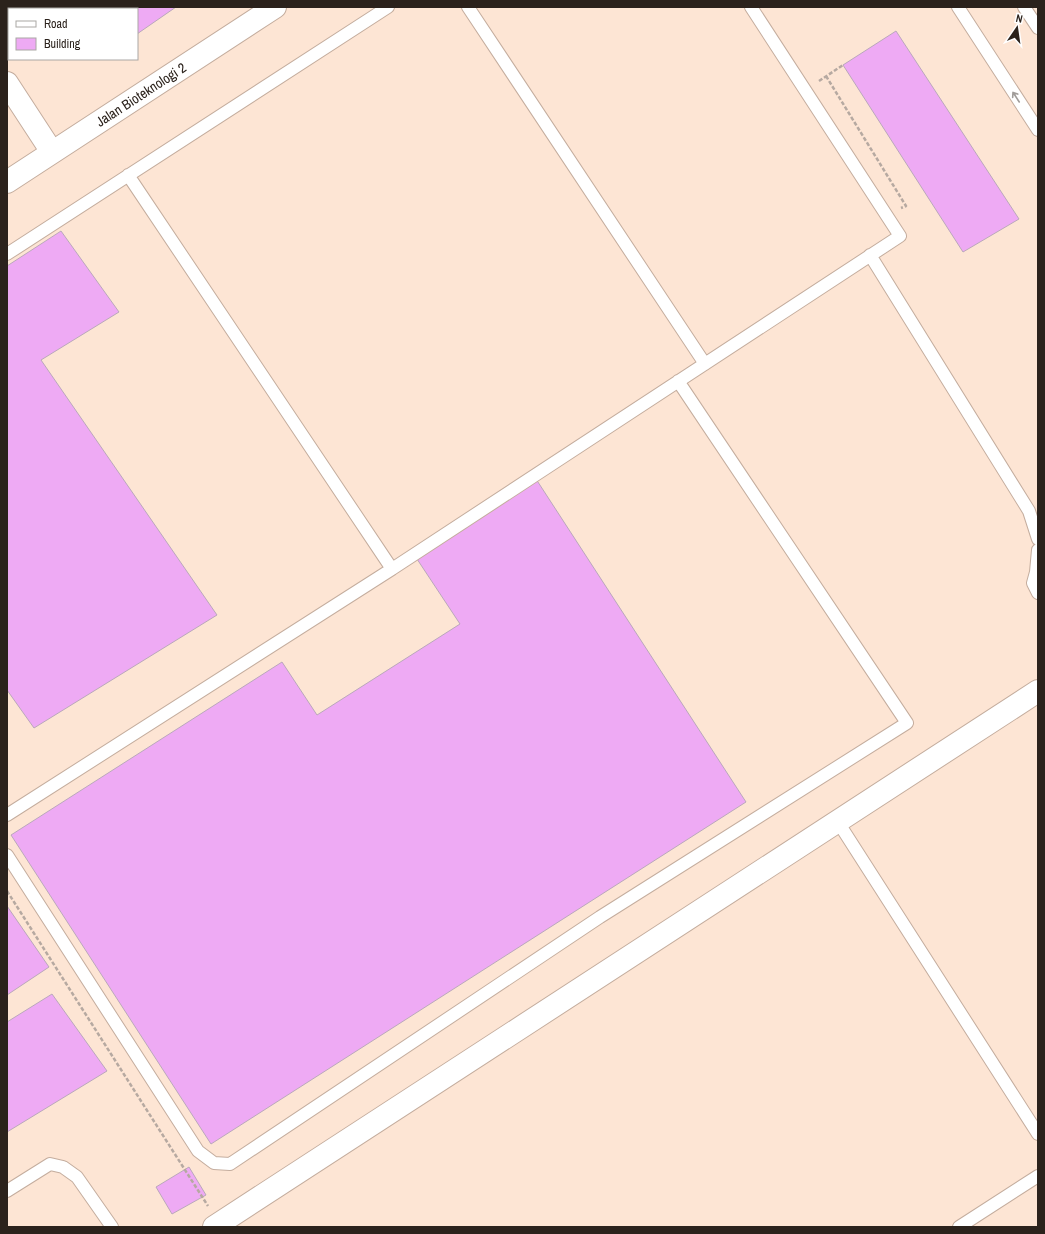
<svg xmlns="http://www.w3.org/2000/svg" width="1045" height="1234" viewBox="0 0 1045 1234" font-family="'Archivo Narrow',sans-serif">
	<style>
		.built { fill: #fde5d4; fill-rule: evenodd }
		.building { fill: #eeaaf4; stroke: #baa8bb }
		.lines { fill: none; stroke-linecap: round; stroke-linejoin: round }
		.lane-casing { stroke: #c4ad9e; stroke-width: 14 }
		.street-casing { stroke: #c4ad9e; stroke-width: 24 }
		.path { stroke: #b6a9a1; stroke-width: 2.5; stroke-dasharray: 4 2; stroke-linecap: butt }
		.lane { stroke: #fff; stroke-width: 12 }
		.street { stroke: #fff; stroke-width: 22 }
		.oneway { stroke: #a09c99 }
		.labels { text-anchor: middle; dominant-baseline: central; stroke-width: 3; stroke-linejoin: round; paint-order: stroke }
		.street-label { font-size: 14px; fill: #2b221c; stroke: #fff }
	</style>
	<rect width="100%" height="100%" fill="#fff0e6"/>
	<!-- built -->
	<path class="built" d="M7 7H1038V1227H7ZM9 9H137V59H9Z"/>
	<!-- building -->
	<path class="building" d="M59 7H176L137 34V9H61Z
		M896 31 1019 219 963 252 843 65Z
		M61 231 119 312 41 360 217 615 34 728 7 690V266Z
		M536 479 746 802 211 1144 11 835 282 662 317 715 460 624 415 556Z
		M7 906 49 967 7 995Z
		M52 994 107 1071 7 1132V1022Z
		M189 1167 206 1195 172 1214 156 1187Z"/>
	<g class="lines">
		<!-- lane casing -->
		<g class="lane-casing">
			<path id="lane" d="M468 7 705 364
				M958 7 1038 130
				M1024 7 1038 28
				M7 254 388 7
				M870 255 1029 511 1038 539
				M1038 550 1036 572 1033 583 1038 593
				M392 569 900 236 751 7
				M7 815 392 569 128 175
				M838 822 1038 1134
				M7 855 198 1151 214 1163 230 1164 600 917 907 723 678 381
				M7 1191 50 1164 63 1167 77 1177 112 1227
				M959 1227 1038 1176"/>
		</g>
		<!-- street casing -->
		<g class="street-casing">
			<g id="street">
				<path d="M7 83 52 152"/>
				<path id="s1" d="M7 182 275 7"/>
				<path d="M214 1227 1038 691"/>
			</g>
		</g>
		<!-- path -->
		<path class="path" d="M826 76 906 206 901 208
			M819 81 843 65
			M7 891 208 1206"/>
		<!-- lane -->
		<use href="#lane" class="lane"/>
		<!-- street -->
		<use href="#street" class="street"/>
	</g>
	<!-- one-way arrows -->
	<defs><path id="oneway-shaft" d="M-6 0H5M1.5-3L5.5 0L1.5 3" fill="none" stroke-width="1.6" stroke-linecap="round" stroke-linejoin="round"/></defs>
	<use class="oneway" href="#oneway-shaft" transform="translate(1016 97) rotate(-123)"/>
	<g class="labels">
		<!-- street labels -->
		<g class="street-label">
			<text stroke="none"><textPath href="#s1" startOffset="160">Jalan Bioteknologi 2</textPath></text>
		</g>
	</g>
	<!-- border -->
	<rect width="1045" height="1234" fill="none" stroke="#2b221c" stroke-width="16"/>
	<!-- legend -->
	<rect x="8" y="8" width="130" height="52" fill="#ffffff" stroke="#aaa7a4"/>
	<rect x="16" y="21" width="20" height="6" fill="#ffffff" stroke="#aaa7a4"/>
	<text x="44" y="28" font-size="12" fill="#2b221c">Road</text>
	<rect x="16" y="38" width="20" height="12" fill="#eeaaf4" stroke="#aaa7a4"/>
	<text x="44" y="48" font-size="12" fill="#2b221c">Building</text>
	<!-- north arrow -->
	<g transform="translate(1017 28) rotate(13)" stroke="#ffffff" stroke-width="3" paint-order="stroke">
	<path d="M0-3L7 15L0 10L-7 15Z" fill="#2b221c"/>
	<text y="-6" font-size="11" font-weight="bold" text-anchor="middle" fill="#2b221c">N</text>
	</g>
</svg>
